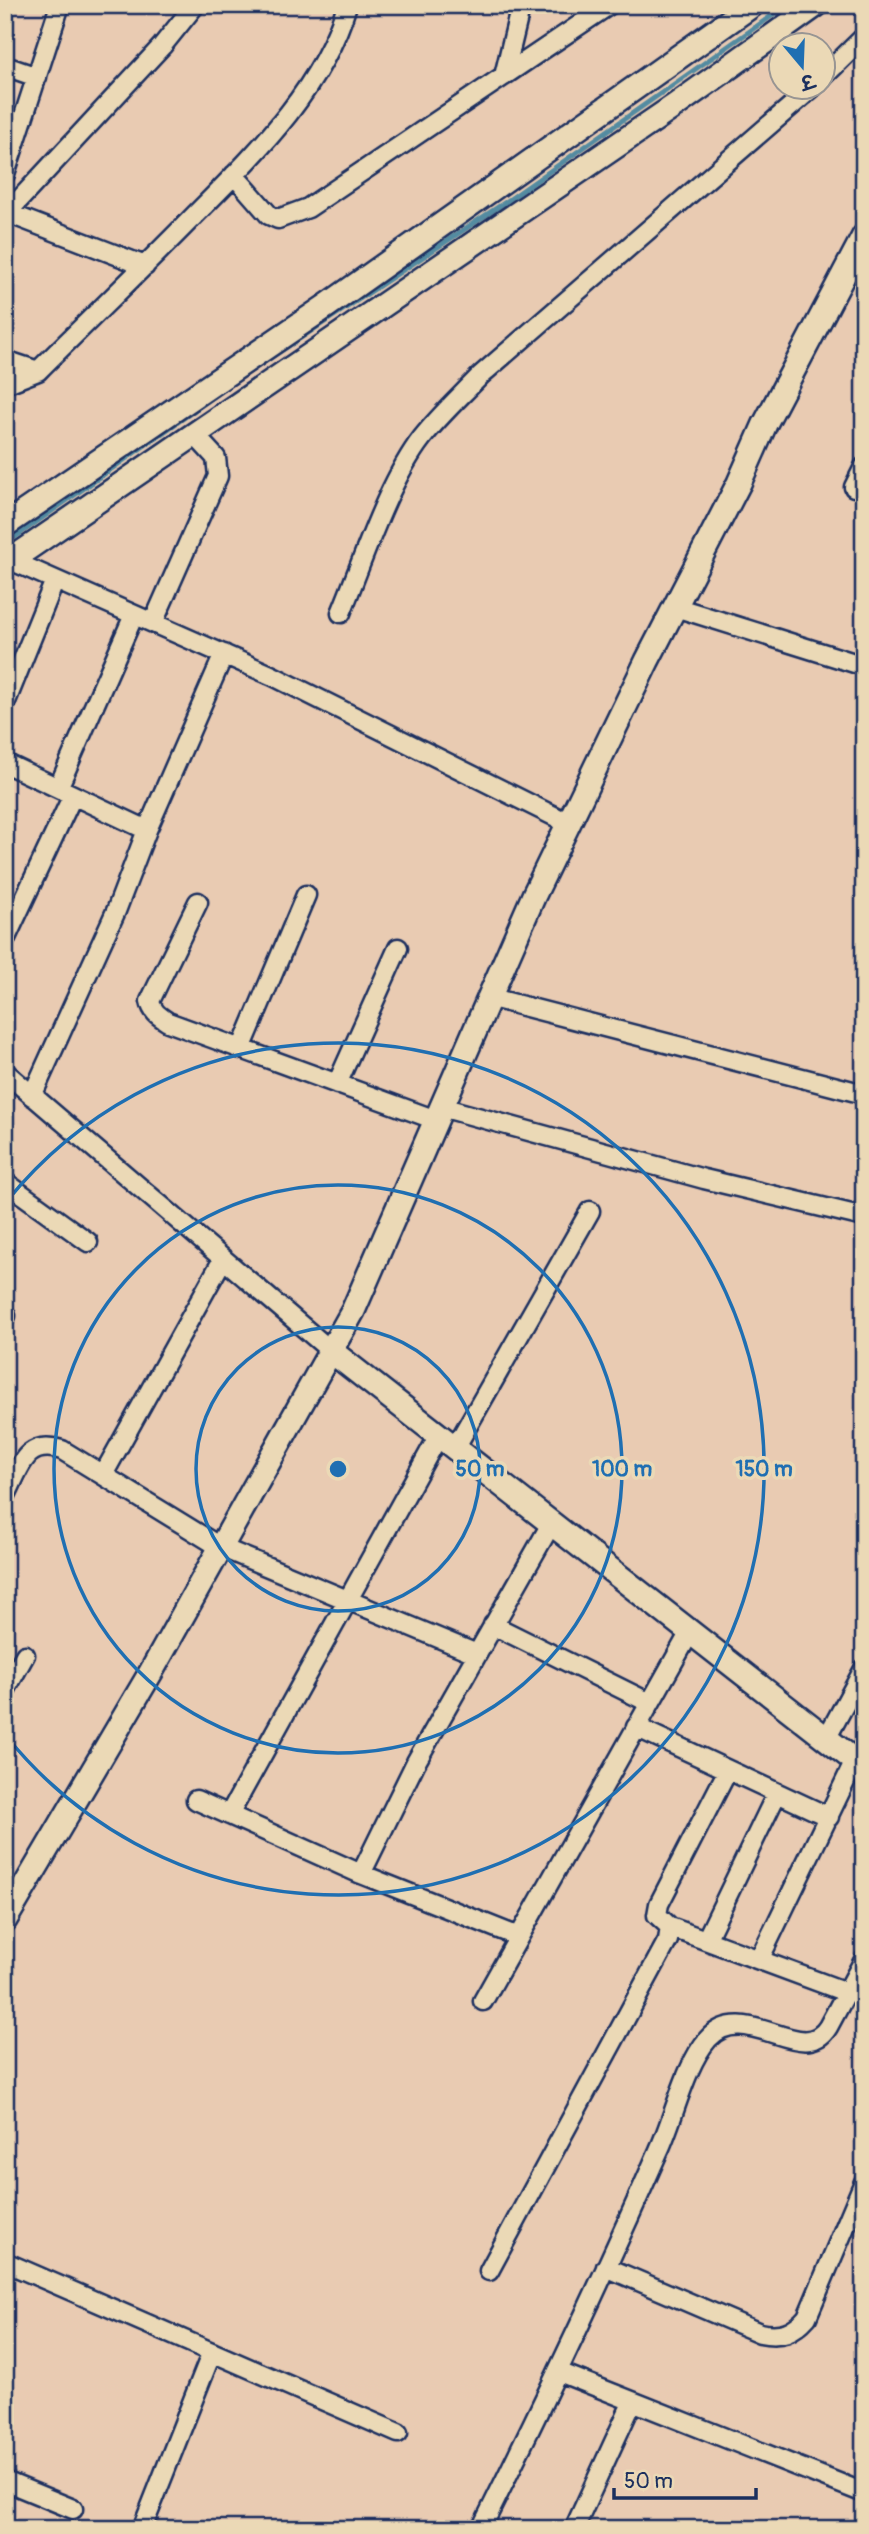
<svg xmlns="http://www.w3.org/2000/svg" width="869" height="2534" viewBox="0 0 869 2534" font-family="Pangolin,'Playpen Sans Deva',sans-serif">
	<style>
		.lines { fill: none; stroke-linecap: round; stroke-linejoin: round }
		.stream { stroke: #528ba1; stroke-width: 5 }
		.minor-casing { stroke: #1b2f5e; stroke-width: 23 }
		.tertiary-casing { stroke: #1b2f5e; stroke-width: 28 }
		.minor { stroke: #ebd9b6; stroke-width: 18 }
		.tertiary { stroke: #ebd9b6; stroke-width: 23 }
		.ring { fill: none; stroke: #1f6fb2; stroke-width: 3.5 }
		.centre { fill: #1f6fb2; stroke: #ebd9b6; stroke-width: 3.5 }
		.ring-label { font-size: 21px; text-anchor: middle; font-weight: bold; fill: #1f6fb2; stroke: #ebd9b6; stroke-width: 7; stroke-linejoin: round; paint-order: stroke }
	</style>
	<rect width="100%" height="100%" fill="#e9cbb2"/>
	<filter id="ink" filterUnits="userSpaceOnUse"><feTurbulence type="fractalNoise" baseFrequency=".0143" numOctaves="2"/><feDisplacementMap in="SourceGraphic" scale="14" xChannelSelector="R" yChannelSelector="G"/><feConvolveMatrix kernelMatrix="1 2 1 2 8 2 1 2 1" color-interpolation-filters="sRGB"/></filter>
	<g filter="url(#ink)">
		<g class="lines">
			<!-- stream -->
			<path class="stream" d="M251 371 510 199 787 5
				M5 544 229 386"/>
			<!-- minor casing -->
			<g class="minor-casing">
				<path id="minor" d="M5 66 37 77
					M504 76 521 5
					M824 76 864 37
					M5 174 60 5
					M234 175 269 215 278 219 308 208 609 5
					M5 212 145 266
					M7 213 162 46 195 5
					M5 360 38 371
					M5 384 38 371C88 321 139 272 189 221 251 158 321 93 347 5
					M854 487 864 467
					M10 560 273 676 570 824
					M675 607 864 666
					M341 613C363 560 388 482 422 438 440 415 461 396 481 375L812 88
					M153 623 218 476 216 458 194 434
					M5 704 55 580
					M5 763 147 830
					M58 788 134 615
					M198 902 150 1001C152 1012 159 1016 168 1022L436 1120
					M5 940 73 795
					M488 997 864 1094
					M241 1049 306 895
					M5 1072 331 1351
					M337 1084 398 948
					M32 1096 116 911 147 830 224 654
					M441 1107 704 1179 864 1217
					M5 1182 88 1242
					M5 1316H6
					M455 1448 590 1211
					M103 1475 223 1259
					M5 1497C20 1469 24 1438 62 1450L220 1547 477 1654
					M493 1625 650 1703
					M5 1691 25 1655
					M636 1727 829 1817
					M826 1739 864 1669
					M196 1800 361 1874 519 1937
					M229 1815 439 1435
					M361 1874 416 1762 551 1524
					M670 1927 846 1992
					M706 1940 777 1793
					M759 1960 855 1761
					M483 2001 690 1632
					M5 2262 398 2433
					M606 2267 760 2333C781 2337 793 2333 807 2317L864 2182
					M489 2271 668 1940 670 1927 657 1915 659 1904 728 1770
					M559 2372 864 2493
					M5 2481 73 2509
					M142 2529 212 2352
					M481 2529C543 2404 603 2278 659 2150 674 2118 685 2065 708 2039 745 1998 803 2068 828 2027L864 1960
					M574 2529 632 2403"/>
			</g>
			<!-- tertiary casing -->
			<g class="tertiary-casing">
				<path id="tertiary" d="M5 525 328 305 752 5
					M5 564 676 105 816 5
					M331 1351 864 1768
					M5 1920 151 1672 353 1311 534 895 647 661 739 483 765 424 864 236"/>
			</g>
			<!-- minor -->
			<use href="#minor" class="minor"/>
			<!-- tertiary -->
			<use href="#tertiary" class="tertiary"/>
		</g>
	</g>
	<!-- distance rings -->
	<g class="ring">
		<circle cx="338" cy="1469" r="142"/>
		<circle cx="338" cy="1469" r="284"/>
		<path d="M7 1201A426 426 0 1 1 7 1737"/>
	</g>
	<circle cx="338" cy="1469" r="10" class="centre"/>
	<g class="ring-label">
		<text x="480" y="1476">50 m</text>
		<text x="622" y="1476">100 m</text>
		<text x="764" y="1476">150 m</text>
	</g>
	<!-- margin -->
	<rect width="869" height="2534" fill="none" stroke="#ebd9b6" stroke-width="28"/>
	<rect x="14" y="14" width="841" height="2506" fill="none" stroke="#1b2f5e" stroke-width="2.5" filter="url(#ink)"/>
	<!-- north arrow -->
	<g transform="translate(802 66) rotate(161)"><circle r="33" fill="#ebd9b6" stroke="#989593" stroke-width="2"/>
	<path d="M0-5L12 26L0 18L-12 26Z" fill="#1f6fb2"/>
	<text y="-10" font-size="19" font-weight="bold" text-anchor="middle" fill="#1b2f5e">उ</text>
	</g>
	<!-- scale -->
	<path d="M614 2488v10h142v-10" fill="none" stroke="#1b2f5e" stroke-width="3.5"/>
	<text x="624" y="2488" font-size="21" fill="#1b2f5e" stroke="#ebd9b6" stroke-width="5" paint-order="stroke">50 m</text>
</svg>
